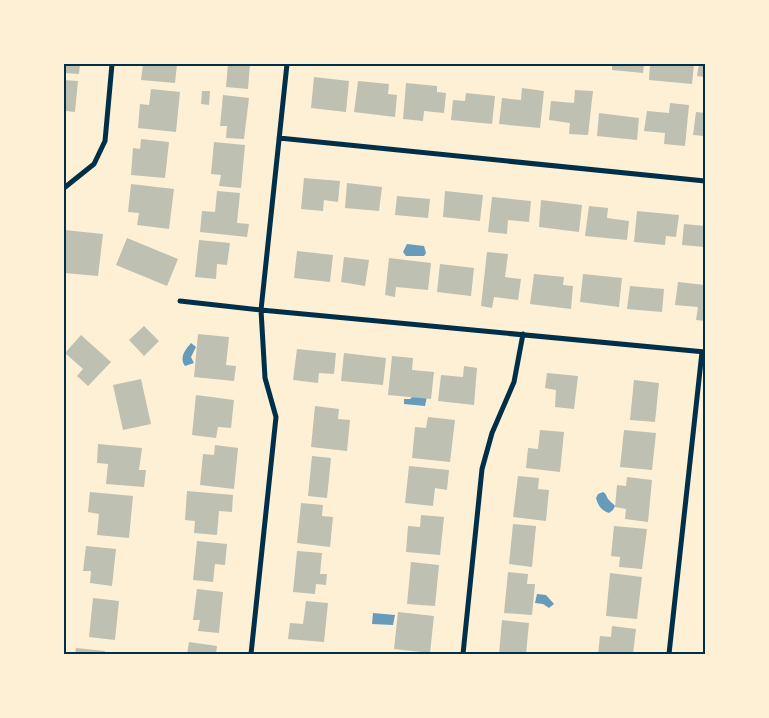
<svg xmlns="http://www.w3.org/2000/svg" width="769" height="718" viewBox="0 0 769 718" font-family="'Golos Text',sans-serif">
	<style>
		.water { fill: #669bbc }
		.building { fill: #bec0b2 }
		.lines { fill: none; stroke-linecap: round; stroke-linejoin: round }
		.minor { stroke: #003049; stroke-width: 5 }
		.neatline { fill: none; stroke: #003049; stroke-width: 2 }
	</style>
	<rect width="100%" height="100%" fill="#fdf0d5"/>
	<!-- water -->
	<path class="water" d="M407 244 424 246 426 253 424 256H406L403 252Z
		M191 343 196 347 191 357 194 363 185 366C179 358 185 350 191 343Z
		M427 396 425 406 404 404V399H410L412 397Z
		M603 492C607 494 606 497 609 500 611 503 613 503 615 506L613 510 609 513C601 510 598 506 596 498L598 494Z
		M537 594 546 595 554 604 549 608 543 604 535 603Z
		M373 613 395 615 393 625 372 624Z"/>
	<!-- building -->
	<path class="building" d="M64 64H80L79 74 64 73Z
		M143 64H177L175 83 141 80Z
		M228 64H250L248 89 226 87Z
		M612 64H644L643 73 612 70Z
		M650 64H694L692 84 649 80Z
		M699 64H705V77L697 76Z
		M314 77 349 81 346 112 311 108Z
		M64 80 78 81 75 112 66 111 65 121H64Z
		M358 81 389 84 388 94 397 95 395 117 354 112Z
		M406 83 437 86V92L446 93 444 113 424 111 423 121 403 119Z
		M522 88 544 91 540 128 499 124 502 98 521 100Z
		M151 89 180 92 176 132 138 128 140 104 149 105Z
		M575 90 593 91 588 135 569 134 570 123 549 120 551 101 574 103Z
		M202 91H210L209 105 201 104Z
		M466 93 495 96 492 124 451 120 453 100 465 101Z
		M223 95 249 98 244 139 226 138 227 126H220Z
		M670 103 689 105 685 146 664 144 665 133 644 131 647 111 669 113Z
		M696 112 705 113V136L693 135Z
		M599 113 639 118 637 140 597 136Z
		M141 139 169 142 165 178 131 175 133 148 140 149Z
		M214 142 245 145 241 188 219 186 221 175 211 174Z
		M304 178 340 181 338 202 324 200 323 211 301 209Z
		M347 183 382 187 379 211 345 208Z
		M131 184 174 189 169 229 137 225 139 213 128 212Z
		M217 191 240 193 237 223 249 224 247 237 200 232 202 211 215 212Z
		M445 191 483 195 480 221 443 217Z
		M397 196 430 199 428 218 395 215Z
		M492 197 531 201 529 222 508 220 507 234 488 232Z
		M541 200 582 205 579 232 539 227Z
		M589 206 608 208 607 218 629 221 627 240 585 236Z
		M637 211 679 215 676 237 666 236 665 245 634 242Z
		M684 224 705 226V247L682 245Z
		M64 230 103 234 98 276 64 273Z
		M127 238 178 259 167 286 116 265Z
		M199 240 230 243 227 265 217 264 216 279 195 277Z
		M297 251 333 255 330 282 294 278Z
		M487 252 508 254 505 277 521 279 518 300 494 297 492 308 481 306Z
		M344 257 369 260 365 286 341 282Z
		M389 258 431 263 428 290 396 287 395 297 385 295Z
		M440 264 474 268 471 296 437 292Z
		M534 274 564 277 563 285 573 286 571 309 530 304Z
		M583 274 622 278 619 307 580 302Z
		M678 282 705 285V321L696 320 698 307 675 305Z
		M630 286 664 289 662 312 627 309Z
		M144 326 159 341 144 356 129 340Z
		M198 334 229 337 226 365 236 366 234 381 194 377Z
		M81 335 111 362 88 386 77 376 83 369 65 353Z
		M297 349 336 353 334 374 319 373 318 383 293 380Z
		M344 353 386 358 383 385 341 381Z
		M392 356 413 358 412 370 434 372 431 399 388 395Z
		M464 366 477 368 474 405 438 401 441 375 463 377Z
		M547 373 578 376 574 409 555 407 556 390 545 388Z
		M141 379 151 424 123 430 113 385Z
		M634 380 659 383 655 422 630 420Z
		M196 395 234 400 231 428 218 427 216 438 192 435Z
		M315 406 339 409 338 419 350 420 347 451 311 447Z
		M428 417 455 420 450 462 412 458 415 427 426 428Z
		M540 430 564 432 560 472 526 468 528 448 538 449Z
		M624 430 656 433 652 470 620 467Z
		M98 444 142 448 139 470H146L144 487 106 484 108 464 97 463Z
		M215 445 238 448 234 489 200 485 203 454 214 455Z
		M312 456 331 458 327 498 308 496Z
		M409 466 449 470 447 490 435 488 433 506 405 503Z
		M518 476 539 478 538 489 549 490 546 521 513 517Z
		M627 477 652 480 648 522 625 519 626 509 615 507 617 485 626 486Z
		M187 491 233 495 232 512 219 511 217 535 194 533 195 521 185 520Z
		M90 492 133 496 129 538 97 535 99 514 88 512Z
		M301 503 323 505 322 516 333 517 330 547 297 543Z
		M421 515 444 517 440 555 406 552 408 526 420 527Z
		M513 524 536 526 532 567 509 564Z
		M614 526 647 529 642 569 619 567 620 557 611 556Z
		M197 541 227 544 225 565 215 564 213 582 193 580Z
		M86 546 116 549 112 586 90 583 91 571H83Z
		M297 551 322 553 320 574H327L326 585 316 584 315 594 293 592Z
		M411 562 439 565 435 606 407 604Z
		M508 572 528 574 527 584H535L532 615 504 613Z
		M610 573 642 577 637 619 606 616Z
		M197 589 223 592 219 633 198 631 200 620H193Z
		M93 598 119 601 115 640 89 637Z
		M306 601 328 603 324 642 288 639 290 623 303 624Z
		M398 612 434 616 430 653 394 649Z
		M502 620 529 623 526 654H499Z
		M612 626 636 629 633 654H598L600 636 611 637Z
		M189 642 217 646 216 654H187Z
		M76 648 105 651 104 654H75Z"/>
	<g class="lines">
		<!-- minor -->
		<path class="minor" d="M279 138 705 181
			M64 188 94 164 105 141 112 64
			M180 301 261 310 705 352
			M251 654 276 417 265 378 261 310 287 64
			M463 654 482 469 492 433 514 382 523 334
			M669 654 702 352"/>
	</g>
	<!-- border -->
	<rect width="769" height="718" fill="none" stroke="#fdf0d5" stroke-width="130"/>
	<rect x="65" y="65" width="639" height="588" class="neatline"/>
</svg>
